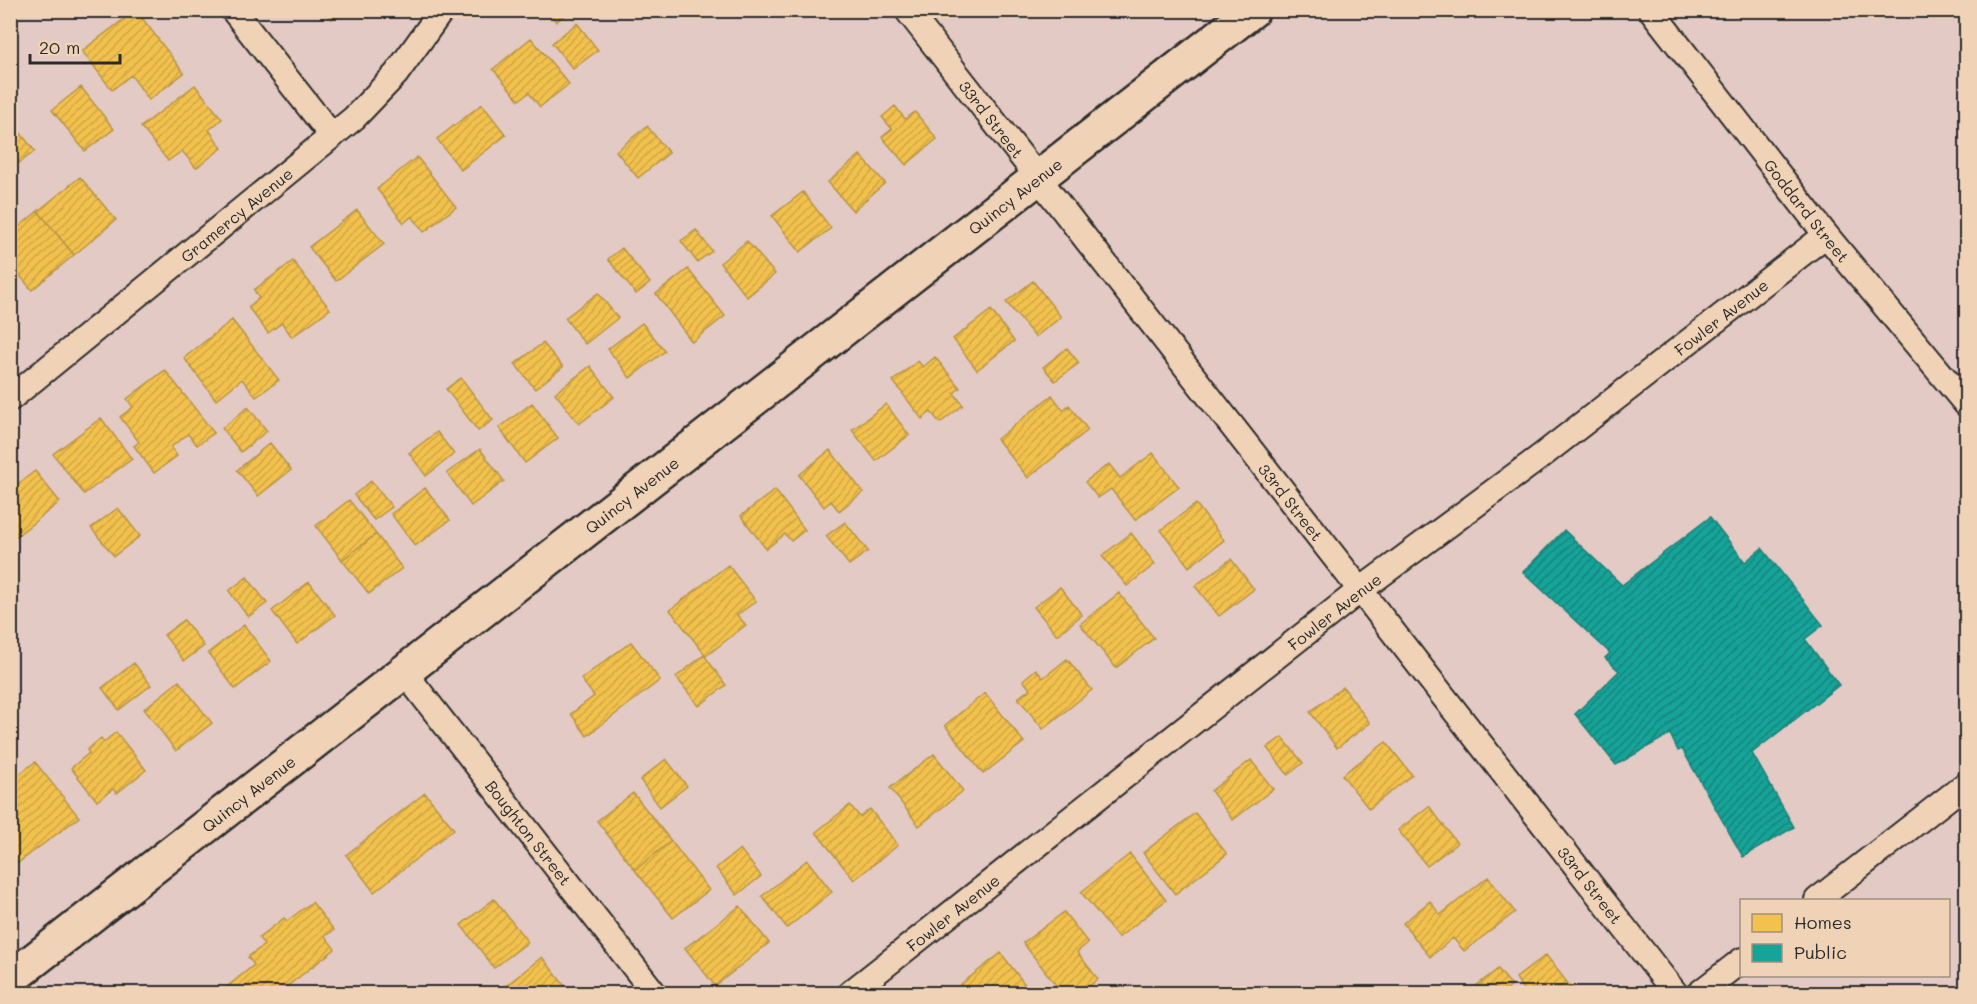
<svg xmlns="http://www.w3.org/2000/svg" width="1977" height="1004" viewBox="0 0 1977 1004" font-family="Mali,sans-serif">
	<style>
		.homes { fill: url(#homes-hatch); stroke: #b69444; stroke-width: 1.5 }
		.public { fill: url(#public-hatch); stroke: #1d7f77; stroke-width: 1.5 }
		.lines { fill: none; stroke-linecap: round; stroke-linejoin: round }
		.street-casing { stroke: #2b2b2b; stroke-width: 28 }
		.secondary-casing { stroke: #2b2b2b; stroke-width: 38 }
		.street { stroke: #f0d3b7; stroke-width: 24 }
		.secondary { stroke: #f0d3b7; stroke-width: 33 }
		.labels { text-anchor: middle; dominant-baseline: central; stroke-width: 6; stroke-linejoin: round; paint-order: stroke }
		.street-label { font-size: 16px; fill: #2b2b2b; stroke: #f0d3b7 }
	</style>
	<defs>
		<pattern id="homes-hatch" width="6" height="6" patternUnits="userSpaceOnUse" patternTransform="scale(1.5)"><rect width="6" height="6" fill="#f2c14e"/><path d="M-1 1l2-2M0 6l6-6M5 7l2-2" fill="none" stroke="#d0a644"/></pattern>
		<pattern id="public-hatch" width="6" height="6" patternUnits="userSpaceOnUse" patternTransform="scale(1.5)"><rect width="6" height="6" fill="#17a398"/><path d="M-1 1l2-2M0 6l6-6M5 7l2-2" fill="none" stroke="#15857c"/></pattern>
	</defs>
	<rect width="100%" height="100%" fill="#e4cac5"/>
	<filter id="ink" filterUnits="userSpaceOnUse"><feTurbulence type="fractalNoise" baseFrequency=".0167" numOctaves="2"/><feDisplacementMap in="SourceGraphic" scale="12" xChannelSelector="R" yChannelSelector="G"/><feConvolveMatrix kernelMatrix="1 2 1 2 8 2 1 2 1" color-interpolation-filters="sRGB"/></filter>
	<g filter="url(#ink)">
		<!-- homes -->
		<path class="homes" d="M136 10 184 73 149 100 131 75 112 90 82 51Z
			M326 10H343L332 19Z
			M548 10H571L556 22Z
			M577 23 598 50 573 69 552 43Z
			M531 38 569 84 540 107 529 93 519 100 493 69Z
			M195 85 222 119 209 130 222 148 196 168 182 151 168 161 141 127Z
			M81 87 114 129 85 151 52 110Z
			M482 104 506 135 461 170 437 139Z
			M895 106 905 119 915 112 937 139 906 165 882 137 892 129 882 117Z
			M10 120 35 151 10 170Z
			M647 126 669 153 638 178 616 151Z
			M860 155 885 183 853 211 828 182Z
			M417 157 456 207 424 232 412 216 404 223 377 189Z
			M80 177 116 220 74 255 38 211Z
			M803 192 831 228 800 252 772 216Z
			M357 210 384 244 336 281 309 247Z
			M38 211 74 255 32 290 10 264V234Z
			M696 230 712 251 697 262 681 241Z
			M747 241 775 274 747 297 720 263Z
			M622 248 650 283 636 294 608 259Z
			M293 261 330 309 292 337 282 323 268 333 248 307 259 298 254 290Z
			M688 269 725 316 692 342 656 294Z
			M1033 281 1061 317 1035 337 1006 302Z
			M598 293 618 318 585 344 565 318Z
			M991 310 1014 341 977 370 953 339Z
			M232 320 279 380 256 397 242 379 216 400 184 358Z
			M642 323 665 351 630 378 608 349Z
			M543 343 563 367 535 389 515 364Z
			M1067 348 1079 363 1055 381 1043 367Z
			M935 357 960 388 954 393 963 405 940 423 931 412 922 419 893 381 918 361 923 367Z
			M590 366 614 397 579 424 555 393Z
			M165 370 214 433 197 445 188 434 171 447 177 456 154 473 134 446 139 442 120 417 133 407 127 399Z
			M461 378 493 420 478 431 446 389Z
			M1052 395 1063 410 1069 405 1088 430 1028 478 997 439Z
			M532 403 558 438 525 463 499 428Z
			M886 404 909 435 876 461 852 430Z
			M248 407 267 431 241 452 222 428Z
			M101 418 132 459 84 494 53 454Z
			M437 432 454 454 426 476 409 453Z
			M270 443 291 470 258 496 237 470Z
			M480 449 504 481 471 506 447 473Z
			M830 450 863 492 839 511 831 501 824 507 799 475Z
			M1153 453 1179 487 1135 520 1111 489 1098 498 1085 482 1109 464 1120 478Z
			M35 471 60 502 14 538 10 534V490Z
			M371 481 392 507 374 520 354 495Z
			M425 488 450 520 415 546 391 514Z
			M775 490 805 530 791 541 785 534 766 549 741 516Z
			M349 500 376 534 342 560 316 526Z
			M1196 504 1224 540 1189 567 1161 530Z
			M118 508 140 536 114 556 91 528Z
			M845 522 868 551 849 565 826 536Z
			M1131 533 1155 564 1127 586 1102 556Z
			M376 534 402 568 369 594 342 560Z
			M1231 559 1254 589 1219 616 1195 586Z
			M728 565 756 601 737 615 746 625 706 656 670 610Z
			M247 577 267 603 248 617 229 591Z
			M309 582 335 615 297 644 272 611Z
			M1060 587 1082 615 1057 635 1034 607Z
			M1119 593 1154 638 1116 668 1080 624Z
			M184 620 204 646 184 661 164 635Z
			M244 625 271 661 235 689 208 653Z
			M631 642 660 680 587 736 571 714 594 696 581 679Z
			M704 655 726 685 699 706 676 677Z
			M1067 659 1092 690 1043 729 1018 698 1030 689 1023 680 1036 669 1043 678Z
			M134 663 151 685 119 710 102 688Z
			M179 681 212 723 176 751 144 709Z
			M1343 687 1370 723 1337 748 1310 712Z
			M985 693 1024 742 983 774 945 725Z
			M116 732 146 770 117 793 113 789 97 801 71 768 89 753 87 750 101 738 104 742Z
			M1282 737 1303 763 1288 775 1267 748Z
			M1386 742 1412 775 1369 809 1342 775Z
			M934 754 963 791 919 826 890 788Z
			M666 759 687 786 660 807 640 780Z
			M1251 760 1273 789 1233 820 1211 791Z
			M35 762 79 817 18 863 10 854V815L17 810 10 802V781Z
			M425 793 454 829 374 892 346 855Z
			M633 793 671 841 635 870 597 821Z
			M850 805 860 817 870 809 898 845 854 880 816 832Z
			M1429 806 1457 843 1427 866 1398 830Z
			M1195 813 1227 854 1175 894 1143 853Z
			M671 841 709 890 673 918 635 870Z
			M740 849 761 876 737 895 716 868Z
			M1130 854 1166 900 1118 938 1081 892Z
			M807 860 832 892 787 928 762 896Z
			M1488 877 1515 912 1464 951 1453 938 1430 957 1403 923 1430 901 1440 915Z
			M494 899 528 942 494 968 461 925Z
			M312 902 334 930 325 936 335 949 277 994H218L254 965 248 957 264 945 259 938 284 918 287 921Z
			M740 906 769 943 715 986 685 948Z
			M1064 912 1088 943 1077 952 1098 979 1079 994H1063L1023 943Z
			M1001 953 1032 994H967L960 985Z
			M1546 955 1573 990 1568 994H1526L1516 978Z
			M542 957 571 994H498L497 993Z
			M1498 969 1512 986 1502 994H1480L1475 987Z"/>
		<!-- public -->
		<path class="public" d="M1710 517 1745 562 1762 548 1823 625 1805 639 1839 685 1752 753 1794 827 1743 857 1682 749 1678 751 1670 734 1616 765 1575 714 1619 671 1605 658 1610 653 1523 572 1564 530 1622 585Z"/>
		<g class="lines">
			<!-- street casing -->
			<g class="street-casing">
				<g id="street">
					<path d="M233 10 332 136"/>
					<path id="s1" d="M907 10 1676 994"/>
					<path id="s2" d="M1651 10 1826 235 1966 404"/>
					<path id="s3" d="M10 399 354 118 396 74 442 10"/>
					<path id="s4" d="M405 673 655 994"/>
					<path d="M1817 900 1966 784"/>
					<path id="s5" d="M849 994 1359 591 1540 457 1826 235"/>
					<path d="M1698 994 1742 960"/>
				</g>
			</g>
			<!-- secondary casing -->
			<g class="secondary-casing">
				<g id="secondary">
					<path id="s6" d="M10 979 1253 10"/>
				</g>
			</g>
			<!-- street -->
			<use href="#street" class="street"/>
			<!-- secondary -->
			<use href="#secondary" class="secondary"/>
		</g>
	</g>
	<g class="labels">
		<!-- street labels -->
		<g class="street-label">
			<text stroke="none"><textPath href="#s1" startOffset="138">33rd Street</textPath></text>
			<text stroke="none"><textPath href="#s6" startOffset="1274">Quincy Avenue</textPath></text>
			<text stroke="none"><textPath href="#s2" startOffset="254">Goddard Street</textPath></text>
			<text stroke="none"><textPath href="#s3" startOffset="292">Gramercy Avenue</textPath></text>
			<text stroke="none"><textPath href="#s5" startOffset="1104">Fowler Avenue</textPath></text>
			<text stroke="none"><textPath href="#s6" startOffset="788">Quincy Avenue</textPath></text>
			<text stroke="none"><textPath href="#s1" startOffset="624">33rd Street</textPath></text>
			<text stroke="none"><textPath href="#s5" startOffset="618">Fowler Avenue</textPath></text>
			<text stroke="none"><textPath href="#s6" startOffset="302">Quincy Avenue</textPath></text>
			<text stroke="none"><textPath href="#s4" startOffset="202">Boughton Street</textPath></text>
			<text stroke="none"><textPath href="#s1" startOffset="1110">33rd Street</textPath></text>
			<text stroke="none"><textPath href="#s5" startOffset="132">Fowler Avenue</textPath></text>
		</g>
	</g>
	<!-- margin -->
	<rect width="1977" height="1004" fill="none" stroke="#f0d3b7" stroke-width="36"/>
	<rect x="18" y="18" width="1941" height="968" fill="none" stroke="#2b2b2b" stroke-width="2" filter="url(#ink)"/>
	<!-- legend -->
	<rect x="1740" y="899" width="210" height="78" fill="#f0d3b7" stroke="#a1907f" stroke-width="1.5"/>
	<rect x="1752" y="914" width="30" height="18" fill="#f2c14e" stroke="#a1907f" stroke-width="1.5"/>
	<text x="1794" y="929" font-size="18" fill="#2b2b2b">Homes</text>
	<rect x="1752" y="944" width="30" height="18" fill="#17a398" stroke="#a1907f" stroke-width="1.5"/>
	<text x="1794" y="959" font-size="18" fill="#2b2b2b">Public</text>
	<!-- scale -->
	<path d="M30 54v9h90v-9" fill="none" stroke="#2b2b2b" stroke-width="3"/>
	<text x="39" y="54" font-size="18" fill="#2b2b2b" stroke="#f0d3b7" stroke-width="4.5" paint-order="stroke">20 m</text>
</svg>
